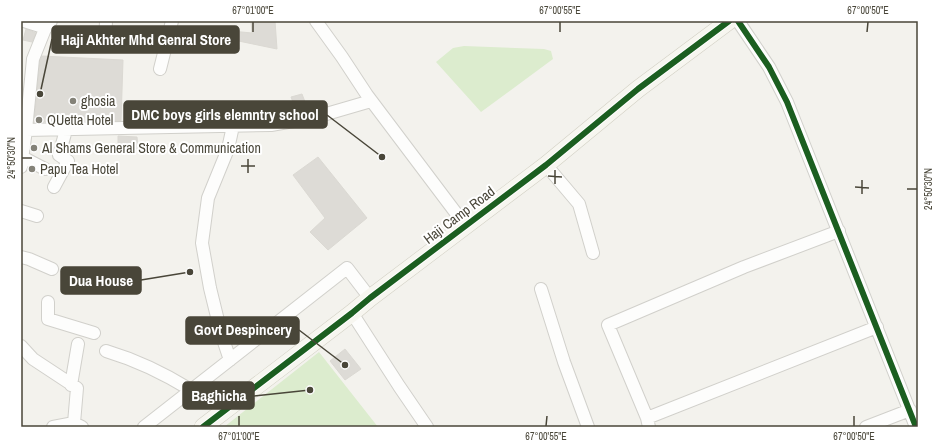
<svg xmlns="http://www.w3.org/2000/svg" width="939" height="448" viewBox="0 0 939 448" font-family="'Archivo Narrow',sans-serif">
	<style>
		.green { fill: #dcecce }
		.building { fill: #dddbd6; stroke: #dbd9d3 }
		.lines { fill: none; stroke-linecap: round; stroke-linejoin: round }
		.street-casing { stroke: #d1d0cb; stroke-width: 14 }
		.secondary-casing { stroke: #d2d0c4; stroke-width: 18 }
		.street { stroke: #fdfdfc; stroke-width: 12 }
		.secondary { stroke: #f7f6f0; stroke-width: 17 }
		.cycleway-casing { stroke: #fff; stroke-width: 8 }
		.cycleway { stroke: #1b5e20; stroke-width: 6 }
		.ticks { fill: none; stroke: #494639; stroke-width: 1.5 }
		.poi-dot { fill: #848278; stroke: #fff; stroke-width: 1.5 }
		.labels { text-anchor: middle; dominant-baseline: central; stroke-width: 4; stroke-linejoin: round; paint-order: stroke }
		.poi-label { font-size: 14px; fill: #494639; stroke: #fff; text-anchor: start }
		.street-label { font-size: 14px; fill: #494639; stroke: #fff }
		.leader { fill: none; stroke: #494639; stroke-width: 1.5 }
		.callout-dot { fill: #494639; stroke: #fff; stroke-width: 1.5 }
		.callout { fill: #494639; stroke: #494639; stroke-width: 1.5 }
		.callout-label { font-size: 15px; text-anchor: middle; font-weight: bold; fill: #fff }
		.neatline { fill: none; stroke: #494639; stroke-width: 1.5 }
		.ticks-label { font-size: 10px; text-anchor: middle; fill: #494639 }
	</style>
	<rect width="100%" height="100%" fill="#f3f2ed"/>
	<!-- green -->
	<path class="green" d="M464 46 544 49 551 51 553 59 481 112 436 62 453 48Z
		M319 352 378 427H224Z"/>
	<!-- building -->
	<path class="building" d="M251 21H275L277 49 229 39 231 31 252 33Z
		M26 29 36 33 32 42 23 40Z
		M42 56 123 60 121 121 34 122 40 61Z
		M302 94 307 107 296 110 291 97Z
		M118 136 137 137 138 149 118 148Z
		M318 157 367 218 328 250 310 232 325 218 293 175Z
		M345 349 361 369 345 380 330 361Z"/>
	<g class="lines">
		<!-- street casing -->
		<g class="street-casing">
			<path id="street" d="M24 21 46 28
				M316 21 342 57 367 95 465 225
				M738 21 769 67 787 102 916 427
				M105 42 106 21
				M160 69 172 21
				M26 130 271 125 316 117 371 101
				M22 157 45 169
				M546 165 579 204 593 253
				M21 167 26 130 33 59 47 24 51 21
				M54 187 68 161 59 155 66 130
				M21 211 37 216
				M21 257 29 259 52 269
				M541 289 564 362 588 427
				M48 302V319L94 333
				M352 313 399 386 427 427
				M21 346 33 359 77 388 74 423
				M106 351C136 360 165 374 191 390
				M230 360 221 333 210 288 202 243 208 198 228 149 233 126
				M71 385 78 344
				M647 418 608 325 744 267 839 231
				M53 427 74 423 82 427
				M144 427 347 268 370 298
				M649 427 647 418 877 327
				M866 427 910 410"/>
		</g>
		<!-- secondary casing -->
		<g class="secondary-casing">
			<path id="secondary" d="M203 427 352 313 370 298 546 165 638 89 729 21"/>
		</g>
		<!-- street -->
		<use href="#street" class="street"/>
		<!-- secondary -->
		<use href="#secondary" class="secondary"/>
		<!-- cycleway casing -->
		<g class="cycleway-casing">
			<path id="cycleway" d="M738 21 769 67 787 102 916 427
				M203 427 352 313 370 298 546 165 638 89 729 21"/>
		</g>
		<!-- cycleway -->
		<use href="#cycleway" class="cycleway"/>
	</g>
	<!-- ticks -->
	<path class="ticks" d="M253 32V22M560 32V22M867 32 868 22M22 158H32M241 166H255M248 173V159M548 176 562 177M555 184V170M855 187 869 188M907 189H917M862 194V180M239 426V416M546 426 547 416M854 426V416"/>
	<!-- markers -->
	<g class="poi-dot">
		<circle cx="73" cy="101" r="4"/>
		<circle cx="39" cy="120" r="4"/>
		<circle cx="34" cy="148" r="4"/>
		<circle cx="32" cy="169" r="4"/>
	</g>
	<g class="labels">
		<!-- poi labels -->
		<g class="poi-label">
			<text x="81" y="101">ghosia</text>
			<text x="47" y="120">QUetta Hotel</text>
			<text x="42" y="148">Al Shams General Store &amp; Communication</text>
			<text x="40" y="169">Papu Tea Hotel</text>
		</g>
		<!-- street labels -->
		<g class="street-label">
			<text transform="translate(459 215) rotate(-37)">Haji Camp Road</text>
		</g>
	</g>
	<!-- callouts -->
	<path class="leader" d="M40 94L52 39M382 157L327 115M190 272L141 280M345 365L299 330M310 390L254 396"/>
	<g class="callout-dot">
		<circle cx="40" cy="94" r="4"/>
		<circle cx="382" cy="157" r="4"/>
		<circle cx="190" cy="272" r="4"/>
		<circle cx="345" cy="365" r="4"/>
		<circle cx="310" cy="390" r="4"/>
	</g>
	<g class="callout">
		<rect x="52" y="26" width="187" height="27" rx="4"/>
		<rect x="124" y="101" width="203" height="27" rx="4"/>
		<rect x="61" y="267" width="80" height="27" rx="4"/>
		<rect x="186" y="317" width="113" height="27" rx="4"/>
		<rect x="183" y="382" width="71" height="27" rx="4"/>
	</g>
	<g class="callout-label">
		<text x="146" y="45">Haji Akhter Mhd Genral Store</text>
		<text x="225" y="120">DMC boys girls elemntry school</text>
		<text x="101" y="286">Dua House</text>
		<text x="243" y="335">Govt Despincery</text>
		<text x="219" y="401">Baghicha</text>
	</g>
	<!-- border -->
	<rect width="939" height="448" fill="none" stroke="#ffffff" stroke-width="44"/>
	<rect x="22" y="22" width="895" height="404" class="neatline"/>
	<g class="ticks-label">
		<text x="253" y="14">67°01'00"E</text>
		<text x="560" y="14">67°00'55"E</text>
		<text x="868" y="14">67°00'50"E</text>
		<text transform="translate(11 158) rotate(-90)" y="4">24°50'30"N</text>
		<text transform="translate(928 189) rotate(-90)" y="4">24°50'30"N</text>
		<text x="239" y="440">67°01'00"E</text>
		<text x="546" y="440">67°00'55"E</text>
		<text x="854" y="440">67°00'50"E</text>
	</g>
</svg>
